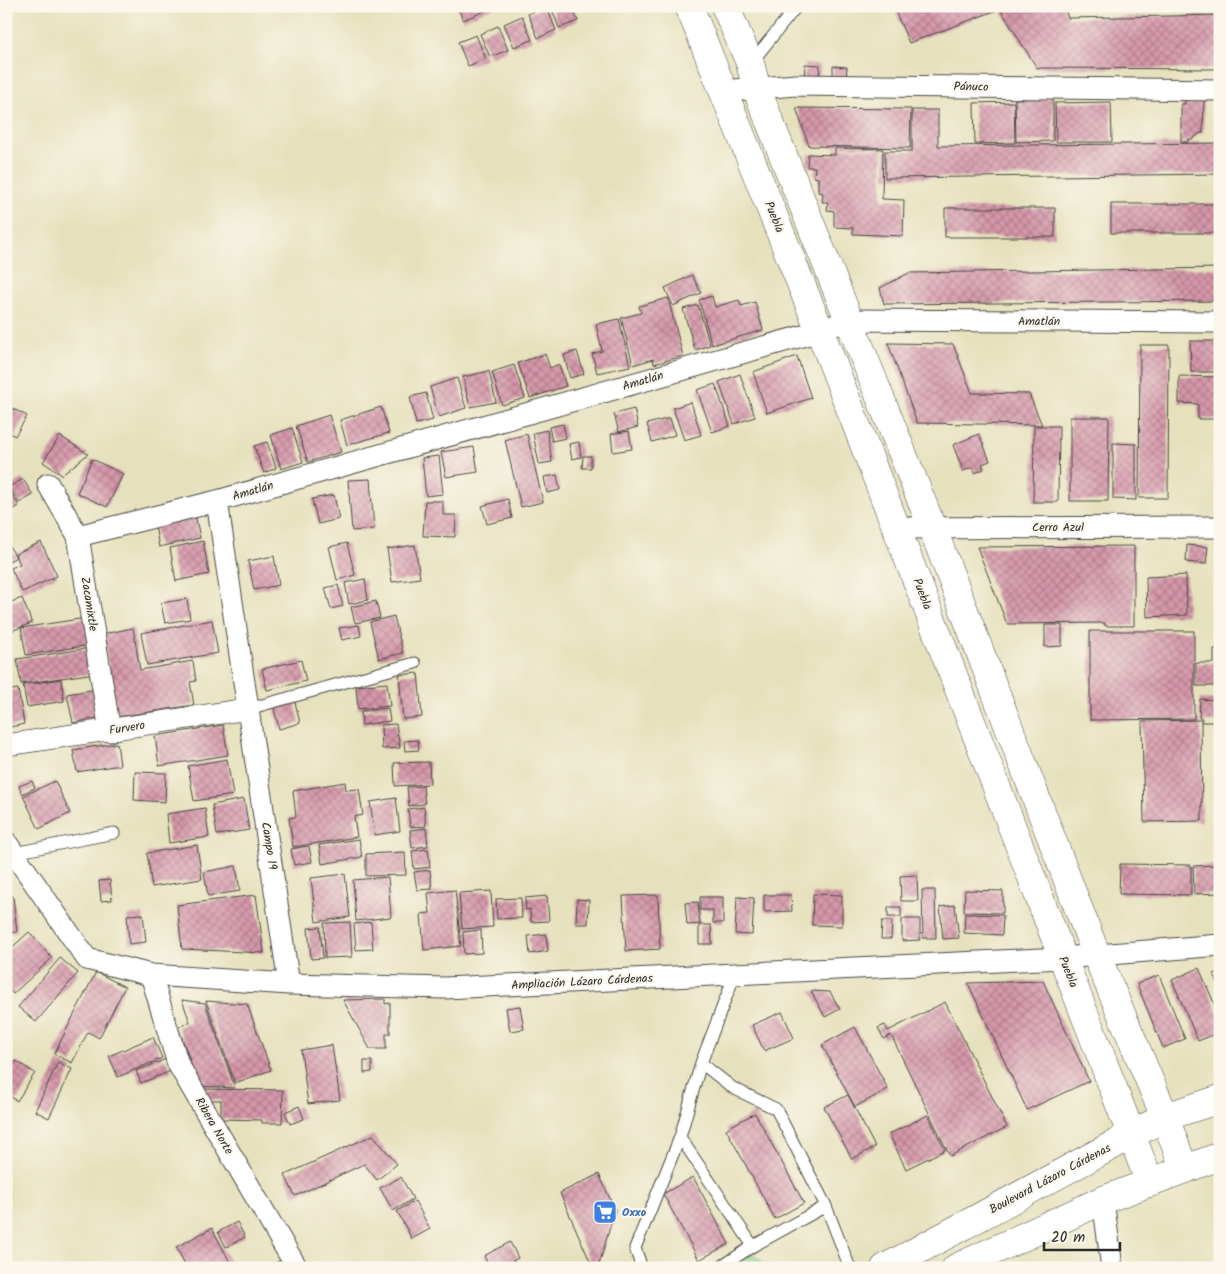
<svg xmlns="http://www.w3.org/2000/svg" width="1226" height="1274" viewBox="0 0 1226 1274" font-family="Kalam,sans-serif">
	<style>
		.grass { fill: url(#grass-dots); stroke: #5c7c58 }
		.building { fill: url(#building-cross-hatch) }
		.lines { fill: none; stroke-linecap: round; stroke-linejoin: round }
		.service-casing { stroke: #474641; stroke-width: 13 }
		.minor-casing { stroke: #474641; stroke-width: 23 }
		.secondary-casing { stroke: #474641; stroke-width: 29 }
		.primary-casing { stroke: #474641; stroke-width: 29 }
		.service { stroke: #fff; stroke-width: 11 }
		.minor { stroke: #fff; stroke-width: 21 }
		.secondary { stroke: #fff; stroke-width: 28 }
		.primary { stroke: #fff; stroke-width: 28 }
		.labels { text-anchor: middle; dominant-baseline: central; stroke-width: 4.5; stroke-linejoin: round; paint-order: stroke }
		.street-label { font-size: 12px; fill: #2b2b2b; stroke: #fbf7ec }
		.shop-label { font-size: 12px; font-weight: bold; fill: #366cbe; stroke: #fbf7ec; text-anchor: start }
	</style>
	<defs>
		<pattern id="grass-dots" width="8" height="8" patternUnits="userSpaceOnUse" patternTransform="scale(1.25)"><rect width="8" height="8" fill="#8dcd85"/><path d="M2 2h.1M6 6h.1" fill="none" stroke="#7ab073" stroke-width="1.8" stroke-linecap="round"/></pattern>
		<pattern id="building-cross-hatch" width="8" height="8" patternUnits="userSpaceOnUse" patternTransform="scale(1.25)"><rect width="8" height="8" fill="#d698ab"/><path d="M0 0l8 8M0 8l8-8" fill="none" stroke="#ae7c8b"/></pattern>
	</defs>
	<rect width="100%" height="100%" fill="#fbf7ec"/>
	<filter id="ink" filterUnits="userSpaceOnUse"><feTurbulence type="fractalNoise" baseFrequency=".02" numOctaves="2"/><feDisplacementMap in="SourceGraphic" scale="10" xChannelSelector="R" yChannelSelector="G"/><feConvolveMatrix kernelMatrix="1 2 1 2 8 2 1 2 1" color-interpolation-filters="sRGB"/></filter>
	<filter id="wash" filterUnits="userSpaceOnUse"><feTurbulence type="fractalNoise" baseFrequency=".0096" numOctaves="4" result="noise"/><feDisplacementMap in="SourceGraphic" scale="20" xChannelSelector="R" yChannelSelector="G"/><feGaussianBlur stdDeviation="1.12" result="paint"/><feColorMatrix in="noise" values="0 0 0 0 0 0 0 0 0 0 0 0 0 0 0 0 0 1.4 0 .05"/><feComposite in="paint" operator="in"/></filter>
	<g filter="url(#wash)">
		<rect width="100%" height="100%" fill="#e6e1bd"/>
		<!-- grass -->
		<path class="grass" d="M752 1253 770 1268H728Z"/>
		<g id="blocks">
			<!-- building -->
			<path class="building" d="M457 6H497L463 20Z
				M546 6 556 30 538 38 528 14Z
				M551 6H572L578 21 559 28Z
				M893 6H1064L1068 18 1220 15V69L1037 68 1000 9 909 43Z
				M522 16 532 40 514 47 504 24Z
				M498 26 508 50 490 57 480 34Z
				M476 35 486 59 468 66 458 42Z
				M805 64 820 65 819 82 804 81Z
				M833 66 847 67 846 80 833 79Z
				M1053 98V141L1016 142 1015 99Z
				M1185 99H1204L1203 133H1200L1193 139H1188V142H1181V104H1185Z
				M1014 102 1015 143 975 144 974 103Z
				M1111 102 1112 142H1056L1055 103Z
				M796 108 911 109 910 148 809 146Z
				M912 110H938V146L1220 143V174L885 178V151H912Z
				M835 148 883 149 882 199 904 200 903 236 853 234V228L834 227V211L827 210 828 202H822L823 193 818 192V178L814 177 815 167H807L808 154 835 155Z
				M1111 204H1220V233H1111Z
				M945 208H1055V237H945Z
				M1220 268V301L884 304 880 288 909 273Z
				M692 275 701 293 673 306 665 288Z
				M712 296 715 307 739 300 741 306 755 302 763 330 712 345 699 300Z
				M668 298 683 356 654 364 653 359 633 365 621 318 641 313 639 306Z
				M698 305 710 345 695 350 683 309Z
				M619 319 630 366 597 373 592 354 602 351 596 324Z
				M1190 341H1217V372H1191Z
				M888 343 953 344 972 393 1029 394 1042 425 917 423Z
				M1140 345H1169L1168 498H1139Z
				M577 351 584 374 570 378 564 355Z
				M545 354 550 368 559 364 566 386 530 398 518 363Z
				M797 356 811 398 767 413 753 372Z
				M514 365 525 398 502 405 492 372Z
				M489 371 496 402 470 407 463 377Z
				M740 374 755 417 734 424 719 382Z
				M1179 376 1220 377V419H1198V404L1179 403Z
				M457 378 466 408 439 417 430 387Z
				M715 384 730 426 712 432 697 390Z
				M426 393 433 420 416 424 410 397Z
				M691 402 701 435 684 440 673 408Z
				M8 406 27 416 15 436 6 431Z
				M381 407 389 433 347 445 340 420Z
				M634 409 638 427 619 432 614 414Z
				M329 415 341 452 308 462 296 426Z
				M1070 417H1109L1108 501H1070Z
				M670 418 675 435 652 442 647 424Z
				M563 424 566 438 552 441 549 427Z
				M1034 426H1059L1058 502H1033Z
				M292 428 303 462 281 469 271 435Z
				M547 430 552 462 539 464 533 433Z
				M629 431 632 449 613 452 611 434Z
				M527 434 543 502 521 507 505 440Z
				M979 434 990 461 982 464 984 469 975 473 973 467 963 471 953 445Z
				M60 436 88 454 62 475 43 462Z
				M267 442 276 468 264 473 254 446Z
				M579 442 581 457 572 459 569 444Z
				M1113 443 1136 444V500L1113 499Z
				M474 447 478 472 446 477 441 452Z
				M439 456 443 494 426 496 422 458Z
				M583 456H591V468H582Z
				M92 459 123 474 107 507 77 493Z
				M557 475 560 490 547 493 544 477Z
				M23 479 33 495 19 503 9 487Z
				M370 479 374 529 352 531 348 480Z
				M6 485 19 506 6 514Z
				M334 495 339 519 318 524 312 499Z
				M508 499 512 518 487 524 482 506Z
				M425 501H443V515H456L455 537 423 536Z
				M196 518 200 538 159 547 155 526Z
				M203 541 209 574 176 581 170 548Z
				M41 542 57 576 22 592 11 568 20 564 15 554Z
				M347 543 355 575 337 580 329 547Z
				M8 544 16 557 6 563V546Z
				M415 545 420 578 392 582 387 549Z
				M1187 545 1208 547 1206 564 1186 562Z
				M1134 546V626H1105V623L1007 624 977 547Z
				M274 556 279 585 254 590 248 561Z
				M1186 575 1187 615 1147 617 1146 577Z
				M365 579 368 600 349 604 345 583Z
				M338 585 343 606 331 609 325 588Z
				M22 598 32 623 6 633V604Z
				M187 599 190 619 165 623 161 603Z
				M376 601 380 618 355 623 351 607Z
				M394 616 403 653 379 659 370 622Z
				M86 618 90 645 26 655 21 628Z
				M212 620 218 653 147 665 141 633Z
				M359 625 361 636 342 640 339 628Z
				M1045 625H1062V646L1045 647Z
				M133 628 140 670 193 661 196 681 190 682 194 705 117 717 103 634Z
				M1090 631H1194V719L1090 720Z
				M91 648 95 673 21 684 17 659Z
				M1214 649H1220V686H1196V663H1214Z
				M301 660 306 681 267 690 262 669Z
				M418 673 422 717 403 719 399 675Z
				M61 679 64 701 27 707 23 685Z
				M387 683 390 706 358 709 356 686Z
				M18 689 24 724 6 728V691Z
				M97 689 102 717 73 723 67 694Z
				M1200 699 1220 700 1219 722H1202V718H1199Z
				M295 702 300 723 279 729 274 708Z
				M388 708 390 721 362 725 361 711Z
				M1201 720 1202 821 1144 822 1142 721Z
				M396 724 400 748 382 749 381 725Z
				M223 725 228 755 159 766 155 736Z
				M418 740 419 750 405 751 404 741Z
				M117 743 120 765 77 772 73 750Z
				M227 759 233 795 194 801 188 766Z
				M429 762 430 784 395 786 394 763Z
				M135 772 166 773 165 802 134 800Z
				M32 781 35 788 22 794 19 786Z
				M55 781 70 813 39 829 23 796Z
				M345 782 346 790 359 789 363 815 354 817 357 837 293 847 289 818 296 817 293 791Z
				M423 786 425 804 409 806 407 787Z
				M396 798 400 831 375 835 370 802Z
				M244 799 249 830 217 835 212 805Z
				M424 807 426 826 410 827 408 809Z
				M205 808 209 837 169 843 166 814Z
				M426 828 428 846 412 848 410 830Z
				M359 839 362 857 322 864 319 845Z
				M197 845 202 879 152 887 147 853Z
				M309 846 312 862 294 865 291 849Z
				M428 849 430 867 414 869 412 851Z
				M405 852 406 875 366 876V854Z
				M1120 864 1191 865V895L1119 894Z
				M1220 865V893L1194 894 1193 866Z
				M236 866 240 891 208 896 204 872Z
				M430 870 432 889 417 890 414 872Z
				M345 874 350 917 316 922 311 878Z
				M917 875 918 901H901L900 876Z
				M388 877 391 917 356 921 353 880Z
				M110 880 112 900 101 901 99 881Z
				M455 890 461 946 424 950 421 914 430 913 428 893Z
				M922 890H935L936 938H923Z
				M965 890 1003 891V913L964 912Z
				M491 891 493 927 462 929 459 893Z
				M813 894 842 895V926L812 925Z
				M256 895 264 953 182 949 177 905Z
				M658 895 660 949 626 951 623 896Z
				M764 895H791L792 911 764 912Z
				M6 896H13L17 932 6 933Z
				M547 896 549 921 531 922 530 909 526 910 525 898Z
				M700 897H723V923H713V910H700Z
				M737 897 754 898 752 935 735 934Z
				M521 898 522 918 497 919 496 899Z
				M577 899 589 900 588 924H576Z
				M698 902 700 924 687 925 685 903Z
				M955 905 959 938 943 939 940 907Z
				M888 907H901V917H888Z
				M143 914 146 942 129 944 127 915Z
				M965 914 1003 915 1002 935 964 933Z
				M902 919H920V940L902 941Z
				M882 921H892L891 939H881Z
				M350 922 352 957 325 958 324 923Z
				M371 922 373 949 356 950 354 924Z
				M699 925H711L712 944H699Z
				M320 927 323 958 311 959 308 928Z
				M481 930 482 953 464 954 463 932Z
				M29 932 52 958 13 994 6 986V953Z
				M546 934 548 951 530 954 528 936Z
				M60 958 78 973 36 1022 18 1007Z
				M1199 968 1220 1017V1032L1198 1041 1172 980Z
				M1220 971V989L1214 974Z
				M96 972 125 987 99 1038 88 1032 72 1063 54 1054Z
				M1159 975 1185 1039 1163 1048 1137 984Z
				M1043 981 1089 1081 1027 1110 968 983Z
				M811 991 830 992 840 1009 825 1017Z
				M385 999V1004L390 1003V1034H386V1049H370L343 1000Z
				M182 1000 205 1003 235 1088 199 1086 178 1027 190 1022Z
				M206 1001 247 1004 271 1070 235 1083Z
				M945 1002 1007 1127 950 1156 891 1035 884 1039 878 1028 885 1025 888 1031Z
				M520 1006 524 1029 510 1031 506 1008Z
				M782 1012 794 1038 764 1051 752 1025Z
				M855 1027 888 1089 855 1107 822 1045Z
				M153 1037 162 1058 118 1077 109 1056Z
				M332 1045 340 1100 308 1104 301 1050Z
				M166 1059 171 1071 141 1083 136 1071Z
				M16 1061 35 1073 17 1101 6 1094V1075Z
				M364 1061H372V1072L364 1073Z
				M58 1062 72 1069 49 1118 35 1111Z
				M201 1089 283 1090 282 1123H262V1120L221 1119V1100H207Z
				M848 1095 875 1147 852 1159 824 1107Z
				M299 1106 304 1119 290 1124 285 1112Z
				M755 1113 804 1203 775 1219 726 1129Z
				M928 1115 945 1150 906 1169 889 1134Z
				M373 1135 397 1164 377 1180 364 1164 295 1196 285 1175Z
				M599 1174 615 1210 598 1268H593L560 1193Z
				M401 1177 413 1199 393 1211 380 1188Z
				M693 1177 729 1244 699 1260 663 1194Z
				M415 1201 430 1229 412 1239 397 1211Z
				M237 1222 245 1237 226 1247 218 1232Z
				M212 1228 233 1268H187L176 1247Z
				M510 1242 518 1258 500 1268H490L484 1256Z
				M281 1260 285 1268H268Z"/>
		</g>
	</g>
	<g filter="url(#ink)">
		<use href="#blocks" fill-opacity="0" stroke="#474641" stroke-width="1"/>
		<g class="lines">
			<!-- service casing -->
			<g class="service-casing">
				<path id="service" d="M751 63 797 6
					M248 709 415 663
					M14 853 114 833
					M701 1063 733 1088 776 1109 826 1206
					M680 1137 753 1246
					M642 1268 635 1248 680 1137 701 1063 735 974
					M719 1268 753 1246 826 1206 850 1268"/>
			</g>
			<!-- minor casing -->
			<g class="minor-casing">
				<path id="minor" d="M722 91 796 85 1220 90
					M48 484 78 536 110 731
					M217 501 289 984
					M897 528 1220 527
					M78 536 217 501 820 331 848 320 1220 322
					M6 745 248 709
					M6 842 87 959 151 975 289 984 445 988 1062 958 1220 945
					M151 975 178 1064 297 1268
					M1103 1200 1112 1268"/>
			</g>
			<!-- secondary casing -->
			<g class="secondary-casing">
				<path id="secondary" d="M689 6 820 331 1150 1183
					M725 6 750 63 757 90 932 527 1096 954 1165 1117 1184 1169"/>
			</g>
			<!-- primary casing -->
			<g class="primary-casing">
				<path id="primary" d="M885 1268 1165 1117 1220 1099
					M956 1268 1103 1200 1220 1156"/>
			</g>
			<!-- service -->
			<use href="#service" class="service"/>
			<!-- minor -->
			<use href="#minor" class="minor"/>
			<!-- secondary -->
			<use href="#secondary" class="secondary"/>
			<!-- primary -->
			<use href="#primary" class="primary"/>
		</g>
	</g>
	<!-- icons -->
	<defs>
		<g id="supermarket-square" transform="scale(1.25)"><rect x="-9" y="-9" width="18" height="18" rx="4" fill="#3f7fe0" stroke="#fbf7ec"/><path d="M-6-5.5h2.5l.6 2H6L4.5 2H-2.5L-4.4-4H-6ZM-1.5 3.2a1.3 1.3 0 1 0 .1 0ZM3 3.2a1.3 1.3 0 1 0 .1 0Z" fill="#fff"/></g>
	</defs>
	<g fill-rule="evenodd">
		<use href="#supermarket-square" x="605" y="1212"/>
	</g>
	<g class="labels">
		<!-- street labels -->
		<g class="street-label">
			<text transform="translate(971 87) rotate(1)">Pánuco</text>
			<text transform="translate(774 217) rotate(68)">Puebla</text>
			<text x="1039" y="321">Amatlán</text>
			<text transform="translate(643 381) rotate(-16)">Amatlán</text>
			<text transform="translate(253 491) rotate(-16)">Amatlán</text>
			<text x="1058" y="527">Cerro Azul</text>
			<text transform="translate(922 594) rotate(69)">Puebla</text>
			<text transform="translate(89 604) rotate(81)">Zacamixtle</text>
			<text transform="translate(127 728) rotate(-9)">Furvero</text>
			<text transform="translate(269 846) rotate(81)">Campo 19</text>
			<text transform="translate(1068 972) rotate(68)">Puebla</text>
			<text transform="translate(582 982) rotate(-3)">Ampliación Lázaro Cárdenas</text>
			<text transform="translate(214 1126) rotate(60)">Ribera Norte</text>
			<text transform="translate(1050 1179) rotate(-28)">Boulevard Lázaro Cárdenas</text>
		</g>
		<!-- shop labels -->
		<g class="shop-label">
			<text x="622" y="1212">Oxxo</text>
		</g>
	</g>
	<!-- margin -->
	<rect width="1226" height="1274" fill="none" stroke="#fbf7ec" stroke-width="25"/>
	<!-- scale -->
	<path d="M1044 1242v8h76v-8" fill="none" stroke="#2b2b2b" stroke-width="2.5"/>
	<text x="1051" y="1242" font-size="15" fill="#2b2b2b" stroke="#fbf7ec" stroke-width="4" paint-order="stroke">20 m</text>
</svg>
